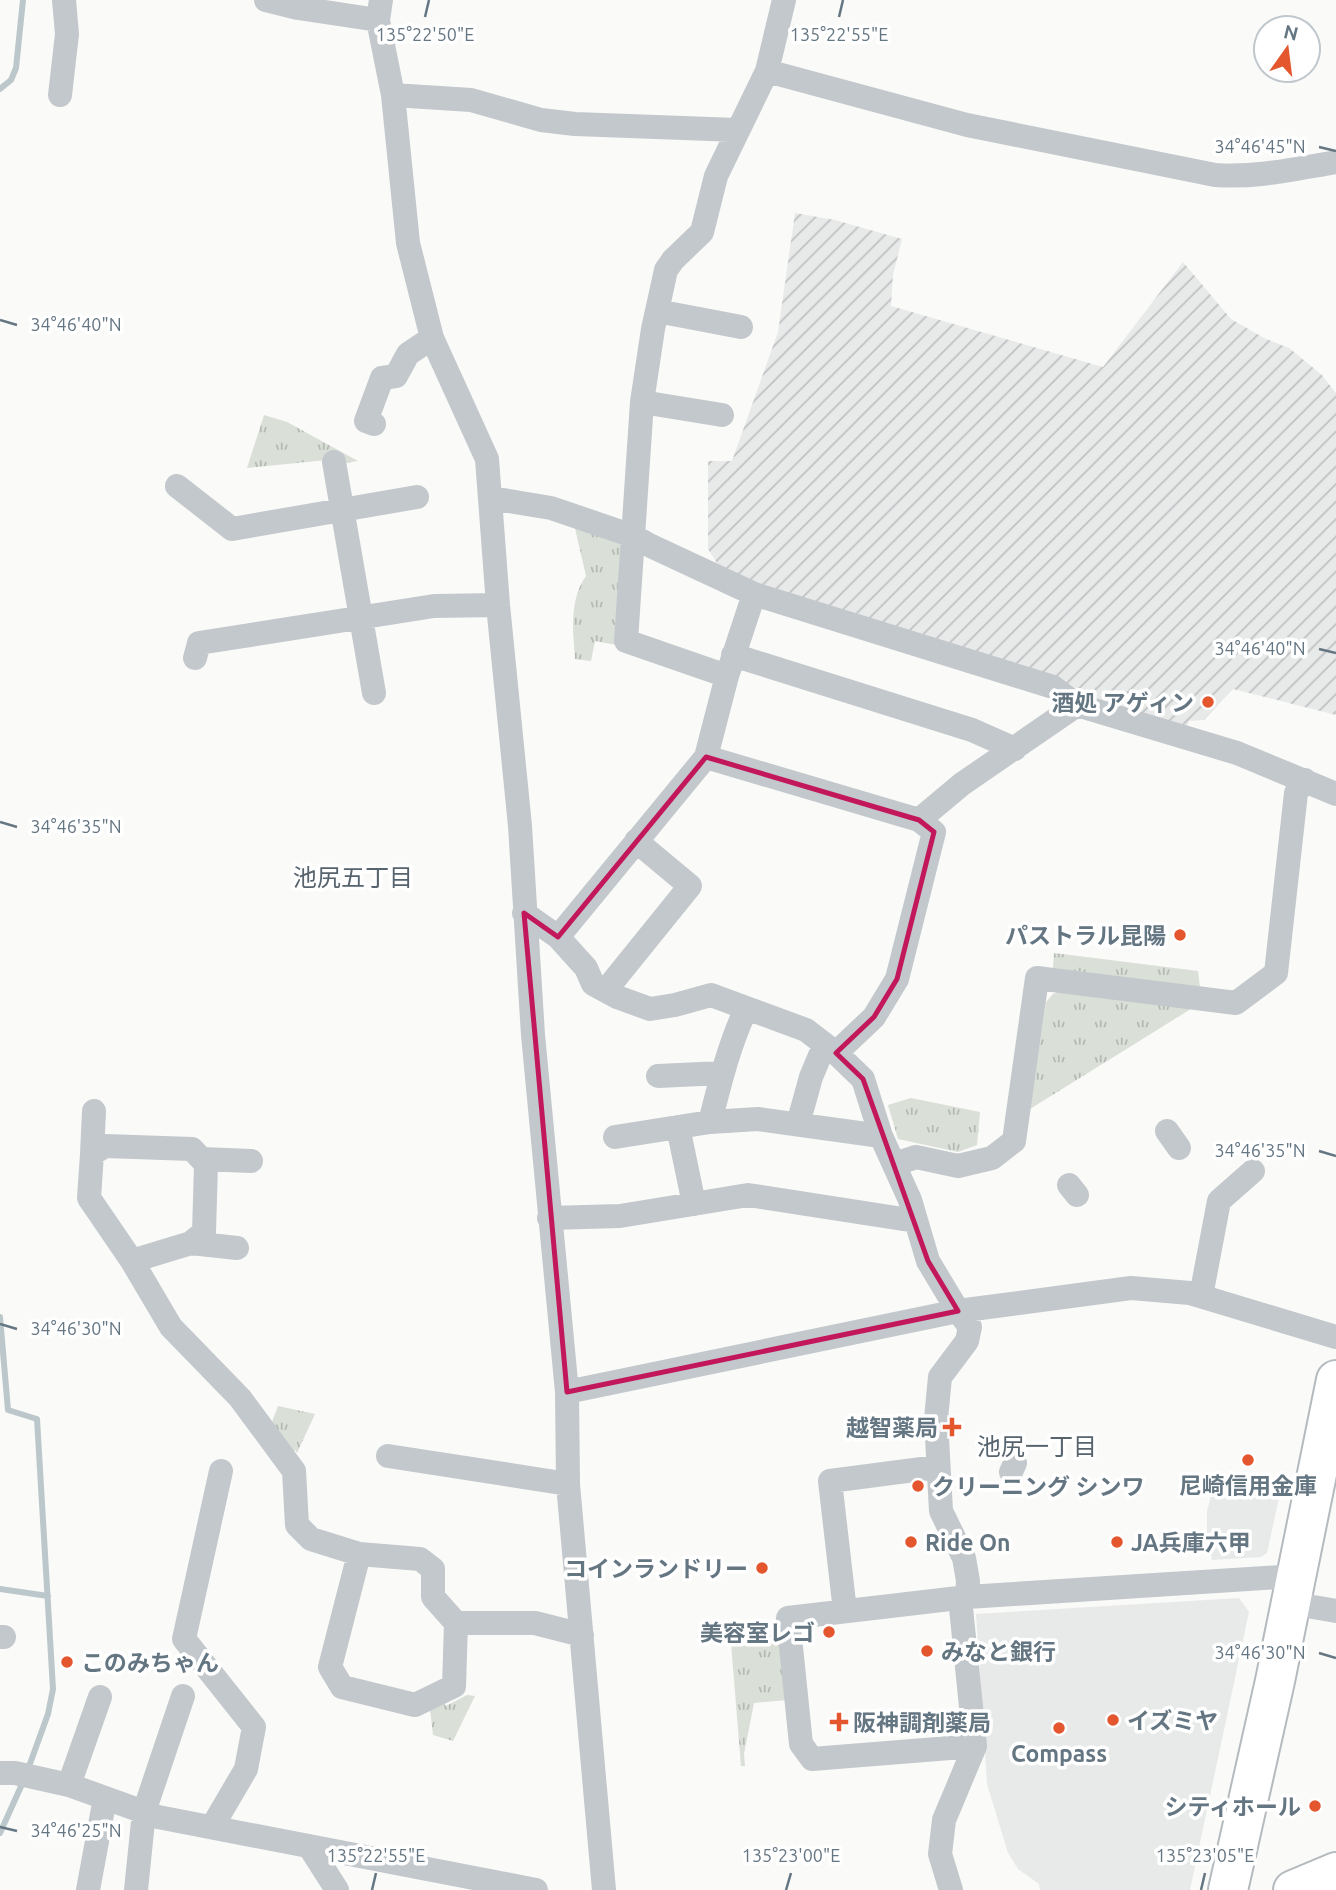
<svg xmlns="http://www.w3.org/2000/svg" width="1336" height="1890" viewBox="0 0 1336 1890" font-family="Ubuntu,'Noto Sans JP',sans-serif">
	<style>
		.built { fill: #e8e9e9 }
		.industrial { fill: url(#industrial-furrows) }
		.park { fill: url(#park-tufts) }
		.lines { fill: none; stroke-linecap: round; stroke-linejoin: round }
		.stream { stroke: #bbc7cb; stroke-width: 6 }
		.primary-casing { stroke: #b5babe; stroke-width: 42 }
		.highway-casing { stroke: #b4b9bd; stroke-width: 42 }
		.street { stroke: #c3c8cc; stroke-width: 24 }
		.primary { stroke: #fff; stroke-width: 38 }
		.highway { stroke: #fff; stroke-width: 38 }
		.marked { fill: none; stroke: #c2185b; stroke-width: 5; stroke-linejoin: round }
		.ticks { fill: none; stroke: #657683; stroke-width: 2.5 }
		.poi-dot { fill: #e4572e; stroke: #fff; stroke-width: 2.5 }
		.labels { text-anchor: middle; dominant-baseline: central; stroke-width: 7; stroke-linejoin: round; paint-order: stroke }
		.poi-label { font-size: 23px; font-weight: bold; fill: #657683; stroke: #fff; text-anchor: start }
		.neighbourhood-label { font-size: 24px; fill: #57646e; stroke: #fff }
		.ticks-label { font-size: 18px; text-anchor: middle; fill: #657683; stroke: #fff; stroke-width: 7; stroke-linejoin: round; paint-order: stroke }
	</style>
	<defs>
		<pattern id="industrial-furrows" width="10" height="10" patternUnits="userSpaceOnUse" patternTransform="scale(1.75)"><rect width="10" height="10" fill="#e8e9e9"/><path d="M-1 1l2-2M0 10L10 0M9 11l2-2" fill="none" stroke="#c0c1c2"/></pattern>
		<pattern id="park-tufts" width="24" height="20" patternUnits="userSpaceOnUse" patternTransform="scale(1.75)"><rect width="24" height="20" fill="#dadfd7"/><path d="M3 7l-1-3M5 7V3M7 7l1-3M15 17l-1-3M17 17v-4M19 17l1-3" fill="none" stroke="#b4b9b4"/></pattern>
	</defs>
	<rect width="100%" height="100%" fill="#fafaf8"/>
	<!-- built -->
	<path class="built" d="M1219 1486 1279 1498 1267 1553 1261 1557 1212 1560 1207 1537V1511L1213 1489Z
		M1239 1598 1249 1612 1190 1890H1040L1039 1884 1018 1869 1008 1853 987 1784 976 1614Z"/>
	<!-- industrial -->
	<path class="industrial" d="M795 213 835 220 902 239 893 275 891 306 1103 367 1183 262 1231 319 1264 338 1289 348 1322 375 1336 393V715L1233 689 1204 720 1189 721 1186 730 722 571 708 549V461H732L778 332Z"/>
	<!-- park -->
	<path class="park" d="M264 415 287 422 358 461 340 464 337 459 247 468Z
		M574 524 623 539 617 645 595 641 591 661 575 659C573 631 569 600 586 576Z
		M1054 953 1198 971 1200 987 1053 968Z
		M1061 991 1194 1007 1030 1109 1046 1002 1053 994Z
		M911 1098 980 1112 977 1145 958 1152 898 1139 888 1105Z
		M278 1406 315 1414 297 1453 295 1450 293 1452 272 1422Z
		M777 1624 788 1700 754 1703 744 1754 745 1766H741L730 1631Z
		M467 1695 475 1696 453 1741 433 1735 430 1709 443 1702 446 1706Z"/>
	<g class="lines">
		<!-- stream -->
		<path class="stream" d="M0 89 11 80 16 68 23 0
			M0 1317 8 1410 37 1419 53 1689 48 1714 27 1772
			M0 1589 48 1596
			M0 1833 23 1782"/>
		<!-- primary casing -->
		<g class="primary-casing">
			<path id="primary" d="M1228 1890 1275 1681 1336 1380"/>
		</g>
		<!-- highway casing -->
		<g class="highway-casing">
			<path id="highway" d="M1293 1890 1336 1872"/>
		</g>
		<!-- street -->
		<path class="street" d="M266 0 298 8 378 20
			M381 0 378 20 393 95 408 243 432 338 487 459 498 605 520 826 533 1035 567 1392 568 1484 604 1890
			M767 71 784 0
			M60 95 67 34 64 0
			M393 95 471 100 541 120 575 124 737 130
			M657 311 741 327
			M642 402 722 415
			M374 424 366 421 382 378 396 376 408 354 432 338
			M334 462 374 693
			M177 486 232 529 417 497
			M491 498 551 508 633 536 651 546 754 594 1053 687 1077 705 1237 753 1336 794
			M733 655 972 730 1015 749
			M195 658 199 643 434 606 498 605
			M727 676 626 641 642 402 653 329 666 270 673 260 702 232 716 176 767 71 967 125 1215 175C1256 178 1295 169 1336 162
			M706 757 727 676 754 594
			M524 913 558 937 586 968 593 984 617 997 650 1009 675 1005 711 995 806 1030 836 1053 863 1079 881 1136 910 1200 928 1261 958 1311 970 1327 967 1341 940 1377 936 1419 941 1511 964 1558 968 1581 967 1597
			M558 937 706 757 919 820 962 784 1077 705
			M606 990 690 886 636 841
			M836 1053 874 1017 897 979 934 832 919 820
			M658 1076 722 1073
			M710 1122C720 1083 729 1045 746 1009
			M798 1124 811 1077 824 1046
			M678 1127 694 1204
			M1167 1131 1179 1148
			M615 1137 710 1122 758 1119 881 1136
			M92 1154 94 1111
			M202 1159 251 1161
			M895 1164 916 1157 958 1166 992 1158 1014 1141 1037 978 1236 1003 1276 973 1296 793 1305 780
			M1069 1185 1077 1195
			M549 1218 620 1216 748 1195 916 1221
			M191 1243 237 1248
			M132 1261 191 1243 204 1232 206 1164 192 1149 105 1146 92 1154 89 1198 132 1261 171 1327 240 1398 294 1471 297 1525 311 1539 359 1554 420 1559 433 1569V1597L456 1623H535L582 1635
			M1201 1296 1219 1201 1253 1171
			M567 1392 958 1311 1131 1288 1190 1293 1336 1337
			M388 1456 568 1484
			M1011 1472 1015 1463
			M359 1554 330 1667 342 1687 415 1705 454 1686 456 1623
			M1290 1603 1336 1611
			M845 1611 830 1481 937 1467
			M0 1637H4
			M975 1746 812 1759 801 1744 788 1618 967 1597 1296 1576
			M0 1773H15L69 1785 158 1817 536 1890
			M69 1785 100 1697
			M212 1827 246 1769 254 1727 184 1639 221 1471
			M309 1846 337 1890
			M88 1890 105 1798
			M136 1890 144 1812 183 1696
			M951 1890 940 1854 944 1820 975 1746 960 1598"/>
		<!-- primary -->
		<use href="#primary" class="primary"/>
		<!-- highway -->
		<use href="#highway" class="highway"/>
	</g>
	<!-- marked area -->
	<path class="marked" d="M706 757 919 820 934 832 897 979 874 1017 836 1053 863 1079 928 1261 958 1311 567 1392 524 913 558 937Z"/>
	<!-- ticks -->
	<path class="ticks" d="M425 17 429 0M839 17 843 0M1319 147 1336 151M0 320 17 325M1319 649 1336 653M0 822 17 827M1319 1151 1336 1156M0 1324 17 1329M1319 1653 1336 1658M0 1827 17 1831M372 1890 376 1873M786 1890 791 1873M1201 1890 1205 1873"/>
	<!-- markers -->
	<g class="poi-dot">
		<circle cx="1208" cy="702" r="7"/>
		<circle cx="1180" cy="935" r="7"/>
		<path d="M948.5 1416.5h7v7h7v7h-7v7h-7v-7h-7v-7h7z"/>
		<circle cx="1248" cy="1460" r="7"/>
		<circle cx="918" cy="1486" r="7"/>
		<circle cx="911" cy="1542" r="7"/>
		<circle cx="1117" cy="1542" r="7"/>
		<circle cx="762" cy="1568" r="7"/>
		<circle cx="829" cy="1632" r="7"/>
		<circle cx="927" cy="1651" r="7"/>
		<circle cx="67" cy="1662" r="7"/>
		<circle cx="1113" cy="1720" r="7"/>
		<path d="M835.5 1711.5h7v7h7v7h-7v7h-7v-7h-7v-7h7z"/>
		<circle cx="1059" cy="1728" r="7"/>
		<circle cx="1315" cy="1806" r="7"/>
	</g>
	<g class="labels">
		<!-- poi labels -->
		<g class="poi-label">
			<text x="1194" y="702" text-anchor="end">酒処 アゲィン</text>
			<text x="1166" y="935" text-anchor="end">パストラル昆陽</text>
			<text x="938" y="1427" text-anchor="end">越智薬局</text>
			<text x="1248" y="1485" text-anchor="middle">尼崎信用金庫</text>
			<text x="932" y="1486">クリーニング シンワ</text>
			<text x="925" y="1542">Ride On</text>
			<text x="1131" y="1542">JA兵庫六甲</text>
			<text x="748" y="1568" text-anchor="end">コインランドリー</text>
			<text x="815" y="1632" text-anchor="end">美容室レゴ</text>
			<text x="941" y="1651">みなと銀行</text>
			<text x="81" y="1662">このみちゃん</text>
			<text x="1127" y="1720">イズミヤ</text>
			<text x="853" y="1722">阪神調剤薬局</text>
			<text x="1059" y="1753" text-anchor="middle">Compass</text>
			<text x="1301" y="1806" text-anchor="end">シティホール</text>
		</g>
		<!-- neighbourhood labels -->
		<g class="neighbourhood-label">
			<text x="353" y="877">池尻五丁目</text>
			<text x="1037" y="1446">池尻一丁目</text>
		</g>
	</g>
	<g class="ticks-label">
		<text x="425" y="41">135°22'50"E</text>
		<text x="839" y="41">135°22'55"E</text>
		<text x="1260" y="153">34°46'45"N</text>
		<text x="76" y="331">34°46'40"N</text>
		<text x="1260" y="655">34°46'40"N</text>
		<text x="76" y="833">34°46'35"N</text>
		<text x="1260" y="1157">34°46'35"N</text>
		<text x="76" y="1335">34°46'30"N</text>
		<text x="1260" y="1659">34°46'30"N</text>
		<text x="76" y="1837">34°46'25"N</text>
		<text x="376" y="1862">135°22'55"E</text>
		<text x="791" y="1862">135°23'00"E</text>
		<text x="1205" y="1862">135°23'05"E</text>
	</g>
	<!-- north arrow -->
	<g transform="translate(1287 49) rotate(14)"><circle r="33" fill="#ffffff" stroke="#c1c8cd" stroke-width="2"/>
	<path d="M0-5L12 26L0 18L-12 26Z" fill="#e4572e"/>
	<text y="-10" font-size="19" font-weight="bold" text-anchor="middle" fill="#657683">N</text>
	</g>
</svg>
